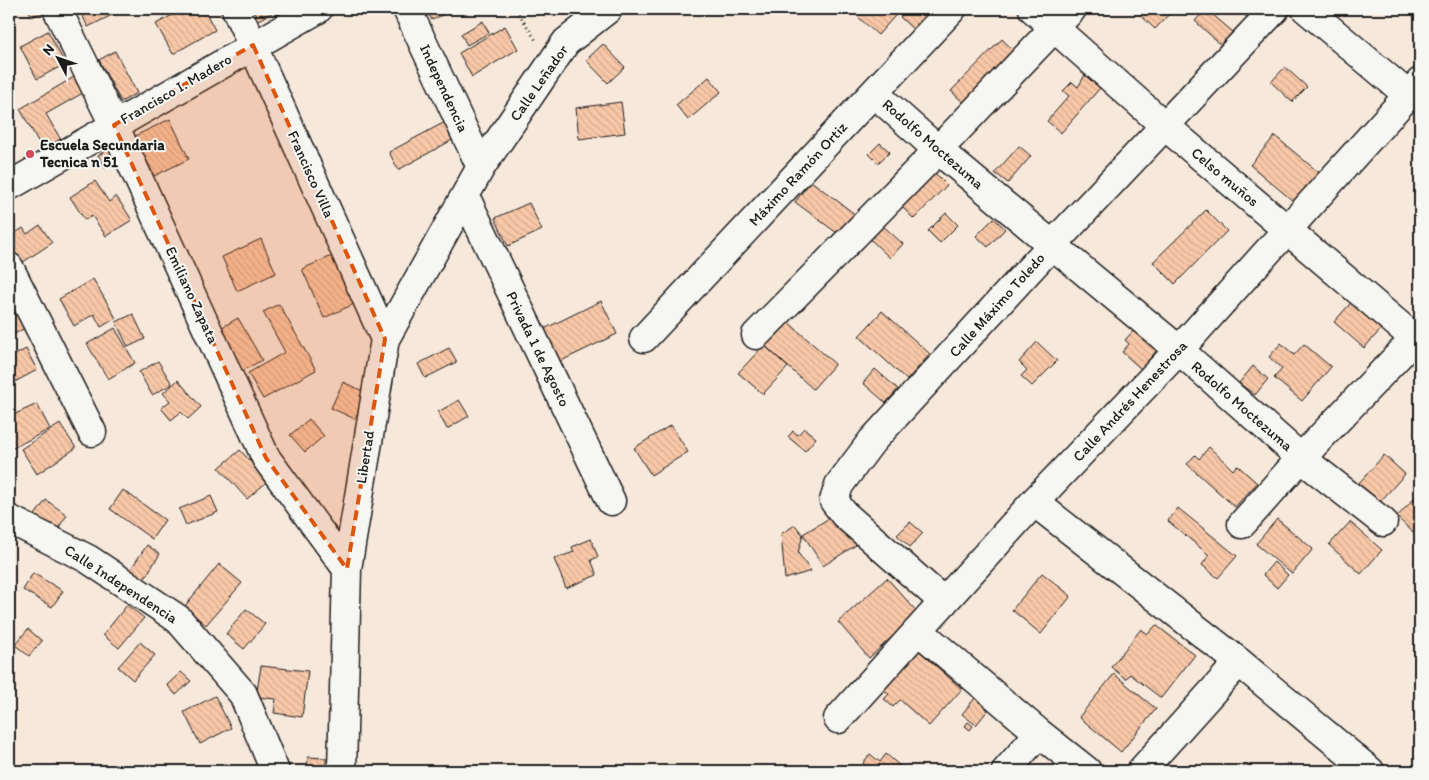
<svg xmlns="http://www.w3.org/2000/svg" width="1429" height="780" viewBox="0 0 1429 780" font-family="Itim,sans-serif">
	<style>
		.building { fill: url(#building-back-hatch); stroke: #1c1c1c }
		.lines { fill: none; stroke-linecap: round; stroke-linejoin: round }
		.minor-casing { stroke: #1c1c1c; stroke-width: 31 }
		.path { stroke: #1c1c1c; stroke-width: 3; stroke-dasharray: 1 4; stroke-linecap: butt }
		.minor { stroke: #f6f6f2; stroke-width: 28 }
		.marked { fill: #de560d; fill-opacity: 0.2; stroke: #de560d; stroke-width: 4; stroke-dasharray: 10 6; stroke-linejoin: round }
		.poi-dot { fill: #d1495b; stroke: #f6f6f2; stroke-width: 2 }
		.labels { text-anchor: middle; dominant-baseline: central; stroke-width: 4; stroke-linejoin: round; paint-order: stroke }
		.street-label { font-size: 15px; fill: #1c1c1c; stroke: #f6f6f2 }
		.poi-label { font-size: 15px; font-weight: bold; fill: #1c1c1c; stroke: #f6f6f2; text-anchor: start }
	</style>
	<defs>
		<pattern id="building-back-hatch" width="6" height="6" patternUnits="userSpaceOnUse" patternTransform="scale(1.25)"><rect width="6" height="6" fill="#f9c8a8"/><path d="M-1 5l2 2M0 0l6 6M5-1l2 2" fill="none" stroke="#d5ab90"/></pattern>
	</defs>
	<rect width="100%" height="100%" fill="#f7e8dc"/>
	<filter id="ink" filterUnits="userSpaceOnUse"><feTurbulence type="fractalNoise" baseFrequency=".02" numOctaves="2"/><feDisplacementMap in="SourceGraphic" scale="10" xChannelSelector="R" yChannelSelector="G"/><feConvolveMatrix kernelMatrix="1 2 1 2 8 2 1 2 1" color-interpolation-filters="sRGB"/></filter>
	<g filter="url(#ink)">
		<!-- building -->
		<path class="building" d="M28 9H49L32 17Z
			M79 9H122V10L88 27Z
			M183 9H204L215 30 173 54 156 24Z
			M250 9H275L276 11 256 21Z
			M426 9H454L432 20Z
			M864 9H901L878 35 857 16Z
			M908 9H945L920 36 900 17Z
			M1134 9H1174L1155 29Z
			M1206 9 1233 32 1221 45 1195 21Z
			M1237 9H1261L1251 20Z
			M1335 9H1349L1343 16Z
			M483 21 489 33 467 45 461 34Z
			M505 26 518 49 472 77 459 53Z
			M48 31 65 64 37 79 20 46Z
			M1002 39 1019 56 968 107 951 91Z
			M603 44 625 67 608 83 586 60Z
			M115 51 137 93 121 102 99 60Z
			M1285 67 1307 87 1292 102 1271 82Z
			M79 74 88 90 46 114 61 140 43 150 20 109Z
			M1085 75 1100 88 1061 133 1047 121 1069 96 1063 91 1072 82 1078 87Z
			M709 77 721 92 688 120 676 105Z
			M621 102 625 133 579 139 576 108Z
			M170 119 189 159 154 176 135 136Z
			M445 122 454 139 398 170 389 152Z
			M1275 136 1323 176 1299 206 1250 165Z
			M880 143 890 152 878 163 869 154Z
			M1019 146 1031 156 1008 183 995 173Z
			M113 147 120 160 105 168 98 155Z
			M934 172 947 185 914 219 901 206Z
			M95 181 109 202 116 196 132 220 106 236 92 216 85 220 70 197Z
			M811 181 856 215 841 236 795 202Z
			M529 203 542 230 508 246 495 218Z
			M1206 210 1227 231 1175 284 1153 262Z
			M946 213 958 225 940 243 928 231Z
			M994 218 1005 229 988 247 976 236Z
			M880 223 903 244 890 258 868 237Z
			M40 225 52 243 20 264 9 247V237L23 228 27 234Z
			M261 239 276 273 237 291 222 257Z
			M332 256 354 304 324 318 302 269Z
			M93 279 116 318 101 327 94 314 74 326 59 299Z
			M1356 297 1386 324 1364 348 1334 322Z
			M601 301 617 334 559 362 544 329Z
			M15 304 27 327 9 337V308Z
			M279 304 316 370 263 399 248 373 285 352 263 312Z
			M882 311 930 354 907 380 859 336Z
			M133 314 145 339 128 347 116 322Z
			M238 318 262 360 242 371 219 329Z
			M786 320 835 364 813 389 764 345Z
			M115 328 135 363 108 379 87 344Z
			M1135 329 1158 349 1141 369 1122 352 1129 344 1125 340Z
			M1037 342 1057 361 1032 386 1021 376 1027 370 1019 362Z
			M1281 343 1294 355 1304 344 1331 367 1302 401 1274 378 1282 369 1269 357Z
			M764 345 788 367 763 394 738 373Z
			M449 348 457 362 425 378 418 364Z
			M26 349 37 370 9 385V358Z
			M158 361 172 384 152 395 139 372Z
			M1253 366 1268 379 1255 395 1239 383Z
			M875 369 898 389 886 403 863 383Z
			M178 380 201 407 188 419 181 412 171 420 161 408 170 401 163 393Z
			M343 382 367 393 355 419 331 408Z
			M459 400 469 416 447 429 438 412Z
			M37 404 50 429 9 450V411L11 416Z
			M309 419 324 436 305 452 290 435Z
			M60 424 76 448 37 474 21 449Z
			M671 425 688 452 651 475 634 448Z
			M804 428 816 438 805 451 788 437 793 431 798 435Z
			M1209 447 1233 470 1237 465 1257 483 1235 507 1187 464 1195 455 1199 459Z
			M240 450 268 481 247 499 219 468Z
			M1384 455 1405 474 1379 503 1358 484Z
			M123 490 165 520 152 539 110 509Z
			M1420 492V539L1397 517Z
			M211 496 218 512 186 525 179 509Z
			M46 500 67 515 57 530 35 515Z
			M1178 508 1237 556 1218 578 1202 565 1209 555 1168 521Z
			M831 517 839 530 844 527 856 545 823 566 803 534Z
			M1277 519 1313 549 1292 574 1256 544Z
			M910 522 923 533 910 547 897 535Z
			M1350 522 1382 550 1361 574 1329 545Z
			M795 525 803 535 798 553 811 571 785 579 781 534Z
			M591 539 598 557 591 560 597 575 566 588 554 559 574 552 572 547Z
			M147 545 160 554 144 579 130 570Z
			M1274 562 1288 575 1277 588 1263 575Z
			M219 564 242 583 206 625 184 607Z
			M33 573 63 591 52 607 23 590Z
			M1042 573 1071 596 1041 634 1012 610Z
			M887 578 918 613 869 658 838 622Z
			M127 605 144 618 119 648 103 635Z
			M246 609 265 624 244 649 226 634Z
			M1156 625 1195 655 1161 698 1130 674 1126 679 1111 667 1141 629 1148 634Z
			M28 629 42 641 29 656 15 645Z
			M9 640 14 644 9 652Z
			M140 642 155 655 133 680 118 667Z
			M918 650 962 689 929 726 900 700 893 707 884 699 889 694 883 689Z
			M261 666 308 671 302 717 274 713 276 699 256 697Z
			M181 672 191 681 176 695 167 685Z
			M1114 674 1156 709 1121 752 1079 717Z
			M215 696 231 728 200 744 184 712Z
			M975 698 988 710 976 725 962 714Z
			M968 722 973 726 970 730 965 726Z
			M870 754 880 762 886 754 900 766 896 771H871L863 763Z
			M308 757 326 758V771H307Z"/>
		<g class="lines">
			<!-- minor casing -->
			<g class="minor-casing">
				<path id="minor" d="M57 9 114 125 266 458 347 569
					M236 9 385 339
					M407 9 481 167
					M1033 9 1164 125 1420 343
					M1306 9 1408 95
					M874 93 938 150 1179 350 1301 458 1383 522
					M9 186 318 9
					M465 196 611 501
					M9 267 92 432
					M756 335 938 150 1072 9
					M644 338 952 9
					M1034 502 1239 662 1370 771
					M9 519 88 559 178 619 243 694 275 771
					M1242 524 1301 458 1420 333
					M944 602 844 514 834 501 839 485 872 441 1052 245 1275 9
					M919 631 1039 733 1087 771
					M838 719 1034 502 1179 350 1420 82
					M342 771 347 569 385 339 481 167 566 42 608 9
					M1006 771 1039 733
					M1141 771 1239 662"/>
			</g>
			<!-- path -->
			<path class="path" d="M516 9 537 42"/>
			<!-- minor -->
			<use href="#minor" class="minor"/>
		</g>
	</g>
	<!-- marked area -->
	<path class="marked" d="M253 45 385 339 347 569 266 458 114 125Z"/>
	<!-- markers -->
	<circle class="poi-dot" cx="30" cy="154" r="5"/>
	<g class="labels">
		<!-- street labels -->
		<g class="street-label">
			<text transform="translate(539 83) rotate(-55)">Calle Leñador</text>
			<text transform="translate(444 88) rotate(65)">Independencia</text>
			<text transform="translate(176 89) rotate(-30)">Francisco I. Madero</text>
			<text transform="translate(933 144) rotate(41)">Rodolfo Moctezuma</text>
			<text transform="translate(311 174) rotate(66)">Francisco Villa</text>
			<text transform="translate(798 174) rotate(-47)">Máximo Ramón Ortiz</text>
			<text transform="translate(1225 177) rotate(40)">Celso muños</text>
			<text transform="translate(192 295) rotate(65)">Emiliano Zapata</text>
			<text transform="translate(997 305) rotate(-48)">Calle Máximo Toledo</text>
			<text transform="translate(538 349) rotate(64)">Privada 1 de Agosto</text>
			<text transform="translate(1130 401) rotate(-47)">Calle Andrés Henestrosa</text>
			<text transform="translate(1242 406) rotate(41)">Rodolfo Moctezuma</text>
			<text transform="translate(365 457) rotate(-81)">Libertad</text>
			<text transform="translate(121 584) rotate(33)">Calle Independencia</text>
		</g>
		<!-- poi labels -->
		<g class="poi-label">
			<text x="40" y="145">Escuela Secundaria<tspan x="40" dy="17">Tecnica n 51</tspan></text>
		</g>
	</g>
	<!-- margin -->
	<rect width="1429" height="780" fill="none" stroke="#f6f6f2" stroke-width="30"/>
	<rect x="15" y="15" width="1399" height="750" fill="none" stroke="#1c1c1c" stroke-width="2" filter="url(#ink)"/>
	<!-- north arrow -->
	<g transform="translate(58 58) rotate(311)" stroke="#f6f6f2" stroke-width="4" paint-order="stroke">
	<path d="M0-4L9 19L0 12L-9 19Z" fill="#1c1c1c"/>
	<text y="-8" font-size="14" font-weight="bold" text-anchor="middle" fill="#1c1c1c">N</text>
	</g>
</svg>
